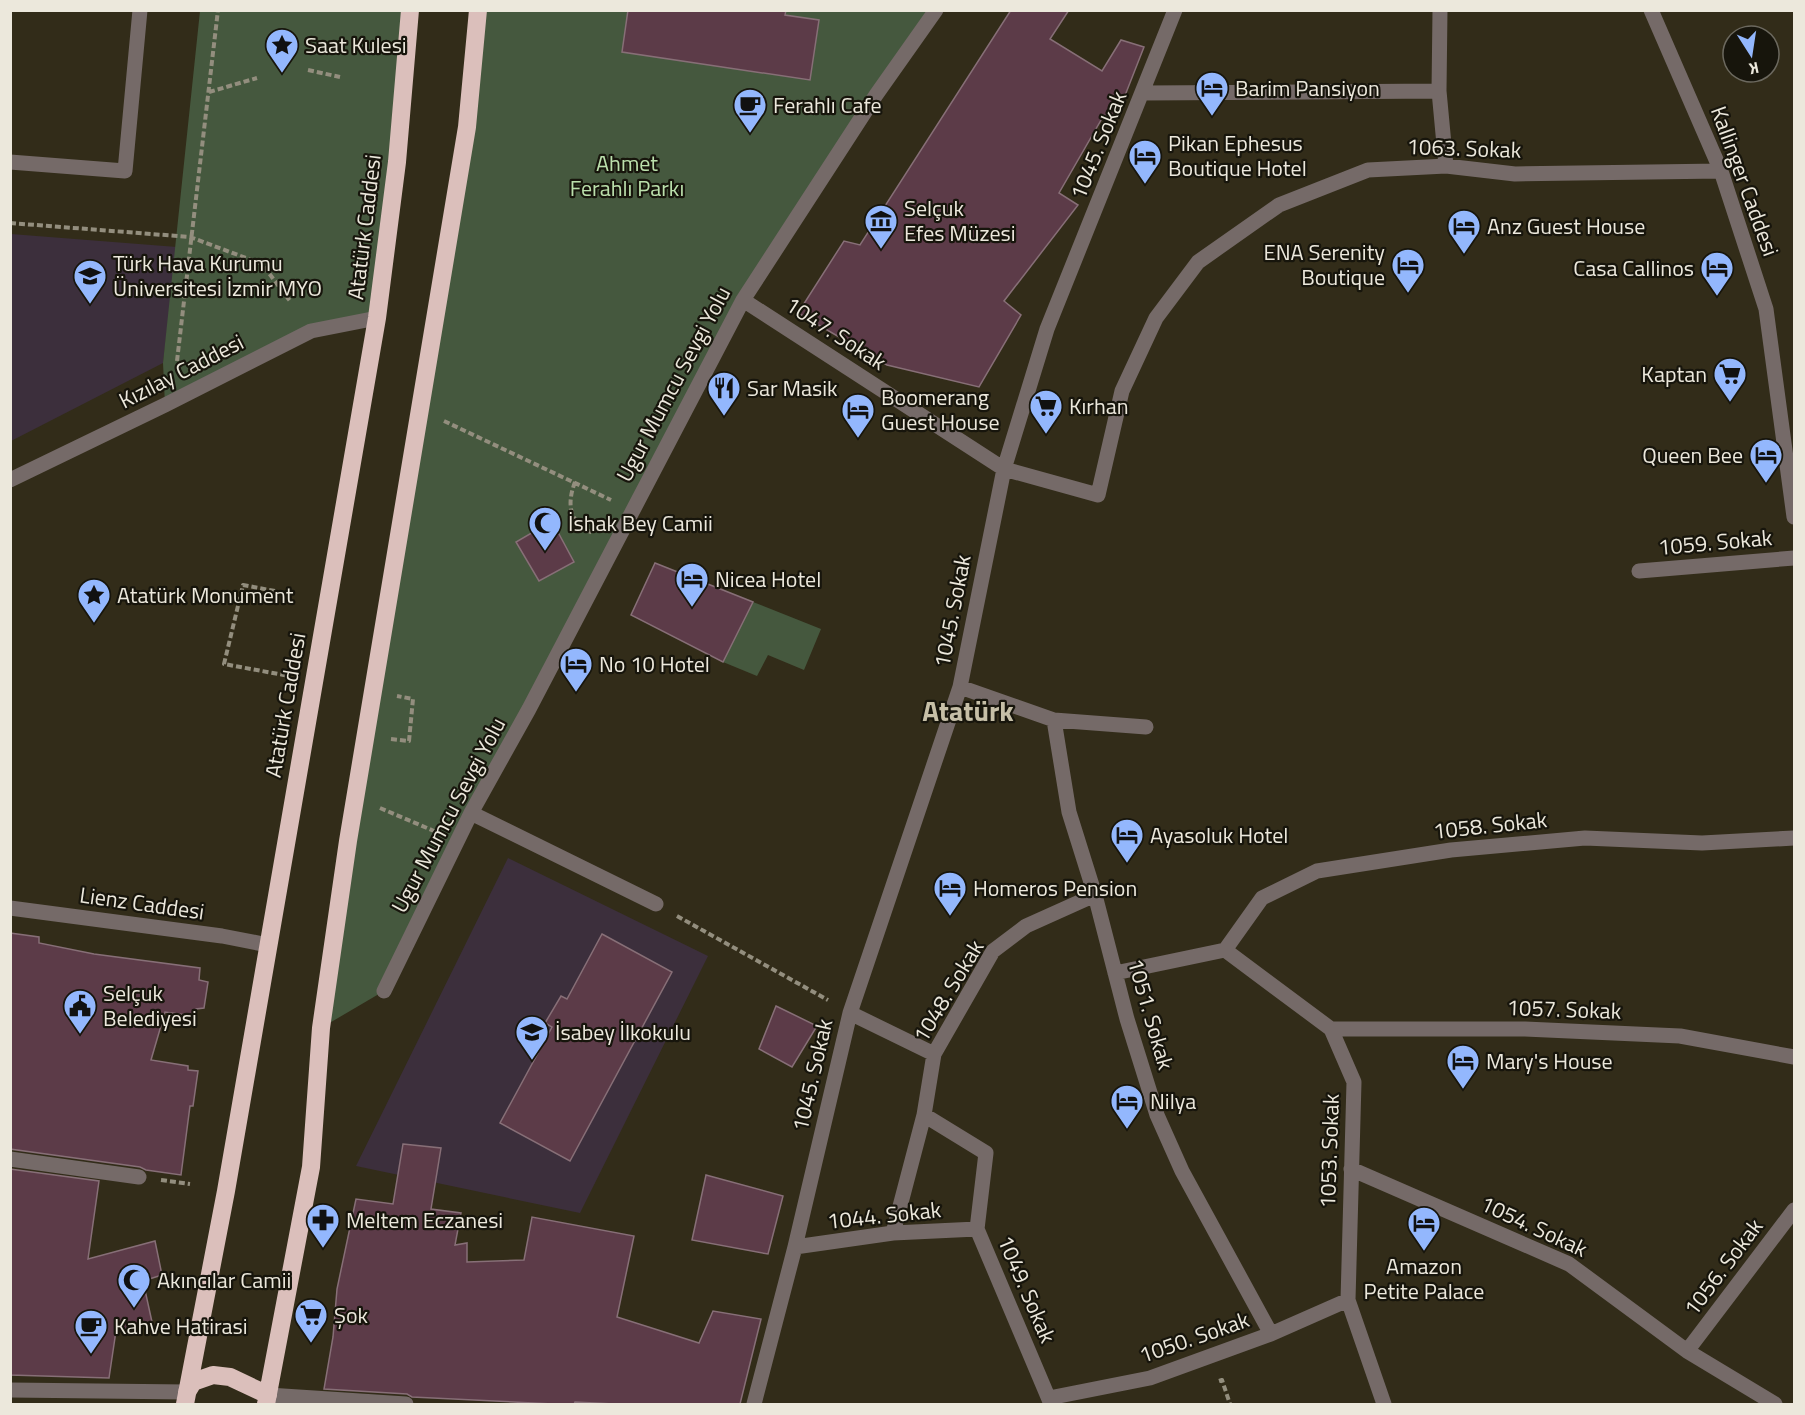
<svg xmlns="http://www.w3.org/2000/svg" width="1805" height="1415" viewBox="0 0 1805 1415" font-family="'Titillium Web',sans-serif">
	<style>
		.education { fill: #3c2f3c }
		.green { fill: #45583e }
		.building { fill: #5c3b48; stroke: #876f77; stroke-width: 1.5 }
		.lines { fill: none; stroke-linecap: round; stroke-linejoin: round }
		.path { stroke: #938e7e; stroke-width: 4; stroke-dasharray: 6 3; stroke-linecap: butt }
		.minor { stroke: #756a68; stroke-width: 15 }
		.highway { stroke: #dbbfbb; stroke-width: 18 }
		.labels { text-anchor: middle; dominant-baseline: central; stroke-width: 4.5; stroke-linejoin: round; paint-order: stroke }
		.poi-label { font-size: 22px; fill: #ece8dc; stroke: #17150c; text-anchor: start }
		.street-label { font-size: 22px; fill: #ece8dc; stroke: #17150c }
		.park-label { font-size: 22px; fill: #bbe0ac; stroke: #17150c }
		.district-label { font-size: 28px; font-weight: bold; fill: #c6bfa7; stroke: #17150c }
	</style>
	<rect width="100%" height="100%" fill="#322c19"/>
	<!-- education -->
	<path class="education" d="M11 234 177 247 163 363 11 441Z
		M508 858 708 956 580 1213 356 1166Z"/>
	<!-- green -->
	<path class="green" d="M200 11H410L377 318 311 331 165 405 163 363Z
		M478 11H936L743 300 384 991 321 1028Z
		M753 602 821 629 804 670 768 655 757 676 723 662Z"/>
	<!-- building -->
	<path class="building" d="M628 10H786L785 15 819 20 810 80 622 52Z
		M1011 10H1069L1050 39 1102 71 1121 40 1144 47 1115 121 1104 115 1059 193 1078 205 1004 301 1021 315 979 387 887 365 798 313 844 241 860 245Z
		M552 521 574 562 539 581 516 542Z
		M655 563 753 602 723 662 631 615Z
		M10 933 39 937V943L94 954 200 968 199 980 208 982 204 1008 196 1009 194 1016 165 1012 151 1060 188 1066V1070L198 1071 193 1106H190L181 1175 146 1170 140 1167 10 1149Z
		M602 934 672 972 570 1161 500 1123 552 1027 545 1023 561 996 567 999Z
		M776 1006 817 1026 792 1067 759 1049Z
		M403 1144 441 1148 431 1209 461 1213 455 1245 467 1243V1262L524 1260 532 1217 634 1236 617 1317 699 1343 713 1311 761 1319 740 1404H614L575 1402 574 1404H553L412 1397 407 1394 324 1389 333 1337 337 1289 356 1199 393 1204Z
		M10 1169 99 1181 88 1259 155 1241 162 1275 143 1281 152 1322 116 1331 109 1378 10 1375Z
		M706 1175 783 1196 768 1254 692 1240Z"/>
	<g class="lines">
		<!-- path -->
		<path class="path" d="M308 70 340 77
			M209 92 257 78
			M10 223 190 237 262 264 290 301
			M177 361 218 10
			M444 421 611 500
			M575 482C567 503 568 523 593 533
			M275 591 243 585 224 664 289 676
			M391 739 409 741 413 699 397 696
			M380 808 434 831
			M677 916 828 1000
			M161 1180 190 1184
			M1219 1381 1222 1380 1230 1404"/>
		<!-- minor -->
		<path class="minor" d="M1440 10 1439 91 1446 166
			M1651 10 1721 171 1766 309 1794 517
			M1143 93 1439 91
			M10 162 125 171 140 10
			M743 300 1004 469 1098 495 1122 391 1156 318 1198 262 1279 205 1368 170 1446 166 1515 174 1721 171
			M10 480 165 405 311 331 377 318
			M1639 571 1794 558
			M960 687 1054 720 1146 727
			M1054 720 1069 812 1095 895 1127 1019 1157 1115 1182 1171 1271 1334
			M471 813 656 904
			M10 908 222 936 268 945
			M1225 950 1262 898 1317 871 1451 850 1585 838 1702 843 1794 838
			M1225 950 1331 1029 1354 1082 1348 1300 1384 1404
			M1115 973 1225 950
			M384 991 471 813 529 709 743 300 876 95 936 10
			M850 1013 934 1054
			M1331 1029H1525L1680 1036 1794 1057
			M924 1115 986 1153 977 1229 1051 1404
			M10 1159 139 1177
			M1351 1169 1569 1264 1687 1351 1775 1404
			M893 1233 924 1115 934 1054 993 951 1026 926 1095 895
			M795 1247 893 1233 977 1229
			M1687 1351 1794 1210
			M10 1390 187 1392
			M268 1395 406 1404
			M1049 1398 1150 1378 1271 1334 1348 1300
			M754 1404 795 1247 850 1013 960 687 1004 469 1047 329 1175 10"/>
		<!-- highway -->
		<path class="highway" d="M187 1392 193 1382 213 1375 230 1377 268 1395
			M185 1404 226 1191 377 318 397 162 410 10
			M266 1404 311 1167 321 1028 348 841 467 127 478 10"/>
	</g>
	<!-- icons -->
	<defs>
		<g id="sight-pin" transform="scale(1.725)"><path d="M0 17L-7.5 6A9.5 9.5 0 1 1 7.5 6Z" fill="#93b7fd" stroke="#17150c"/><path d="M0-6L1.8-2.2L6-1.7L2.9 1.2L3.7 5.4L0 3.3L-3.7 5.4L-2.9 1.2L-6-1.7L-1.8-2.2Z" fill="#111"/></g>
		<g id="hotel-pin" transform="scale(1.725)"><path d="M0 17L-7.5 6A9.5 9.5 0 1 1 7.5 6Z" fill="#93b7fd" stroke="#17150c"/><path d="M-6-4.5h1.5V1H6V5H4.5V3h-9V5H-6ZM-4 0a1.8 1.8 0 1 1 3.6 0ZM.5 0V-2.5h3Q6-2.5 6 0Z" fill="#111"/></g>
		<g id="cafe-pin" transform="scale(1.725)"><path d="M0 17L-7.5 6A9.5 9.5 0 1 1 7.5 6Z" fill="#93b7fd" stroke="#17150c"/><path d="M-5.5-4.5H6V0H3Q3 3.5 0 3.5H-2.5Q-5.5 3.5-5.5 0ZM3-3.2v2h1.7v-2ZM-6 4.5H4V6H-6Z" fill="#111"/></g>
		<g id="museum-pin" transform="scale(1.725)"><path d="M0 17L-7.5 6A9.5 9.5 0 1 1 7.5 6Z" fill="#93b7fd" stroke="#17150c"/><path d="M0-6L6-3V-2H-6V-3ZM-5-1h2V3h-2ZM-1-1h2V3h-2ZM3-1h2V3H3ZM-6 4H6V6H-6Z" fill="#111"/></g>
		<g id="university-pin" transform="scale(1.725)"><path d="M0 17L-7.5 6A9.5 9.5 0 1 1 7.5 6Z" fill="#93b7fd" stroke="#17150c"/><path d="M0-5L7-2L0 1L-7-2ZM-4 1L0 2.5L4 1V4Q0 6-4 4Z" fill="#111"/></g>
		<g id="supermarket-pin" transform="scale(1.725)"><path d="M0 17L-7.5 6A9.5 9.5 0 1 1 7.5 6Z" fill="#93b7fd" stroke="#17150c"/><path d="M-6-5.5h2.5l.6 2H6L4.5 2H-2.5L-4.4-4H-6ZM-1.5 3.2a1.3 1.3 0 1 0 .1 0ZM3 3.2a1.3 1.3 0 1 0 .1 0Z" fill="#111"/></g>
		<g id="restaurant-pin" transform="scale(1.725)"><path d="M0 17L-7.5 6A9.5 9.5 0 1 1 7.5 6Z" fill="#93b7fd" stroke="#17150c"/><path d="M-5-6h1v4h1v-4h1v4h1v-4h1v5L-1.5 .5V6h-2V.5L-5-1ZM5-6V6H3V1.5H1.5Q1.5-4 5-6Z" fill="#111"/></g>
		<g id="mosque-pin" transform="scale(1.725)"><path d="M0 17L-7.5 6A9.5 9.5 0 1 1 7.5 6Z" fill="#93b7fd" stroke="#17150c"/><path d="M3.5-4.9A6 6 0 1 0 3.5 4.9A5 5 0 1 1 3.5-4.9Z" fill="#111"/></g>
		<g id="civic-pin" transform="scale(1.725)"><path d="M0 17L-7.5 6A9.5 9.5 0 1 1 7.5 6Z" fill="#93b7fd" stroke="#17150c"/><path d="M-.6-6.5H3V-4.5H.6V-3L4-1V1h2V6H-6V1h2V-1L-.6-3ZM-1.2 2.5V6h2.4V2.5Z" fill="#111"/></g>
		<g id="school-pin" transform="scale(1.725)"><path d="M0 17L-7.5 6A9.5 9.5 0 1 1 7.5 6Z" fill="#93b7fd" stroke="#17150c"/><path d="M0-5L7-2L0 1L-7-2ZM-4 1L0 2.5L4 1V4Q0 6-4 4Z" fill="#111"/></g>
		<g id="pharmacy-pin" transform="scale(1.725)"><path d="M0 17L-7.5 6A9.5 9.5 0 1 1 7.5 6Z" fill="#93b7fd" stroke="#17150c"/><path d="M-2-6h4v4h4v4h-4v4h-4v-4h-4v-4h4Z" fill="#111"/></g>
	</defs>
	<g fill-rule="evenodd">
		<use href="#sight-pin" x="282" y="45"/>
		<use href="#hotel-pin" x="1212" y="88"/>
		<use href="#cafe-pin" x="750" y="105"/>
		<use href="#hotel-pin" x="1145" y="156"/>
		<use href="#museum-pin" x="881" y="221"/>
		<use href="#hotel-pin" x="1464" y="226"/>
		<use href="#hotel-pin" x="1408" y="265"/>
		<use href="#hotel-pin" x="1717" y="268"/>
		<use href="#university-pin" x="90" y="276"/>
		<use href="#supermarket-pin" x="1730" y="374"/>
		<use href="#restaurant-pin" x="724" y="388"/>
		<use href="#supermarket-pin" x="1046" y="406"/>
		<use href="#hotel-pin" x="858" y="410"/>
		<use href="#hotel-pin" x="1766" y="455"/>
		<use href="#mosque-pin" x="545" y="523"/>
		<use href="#hotel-pin" x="692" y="579"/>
		<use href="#sight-pin" x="94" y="595"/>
		<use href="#hotel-pin" x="576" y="664"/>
		<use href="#hotel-pin" x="1127" y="835"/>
		<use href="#hotel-pin" x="950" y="888"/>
		<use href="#civic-pin" x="80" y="1006"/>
		<use href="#school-pin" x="532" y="1032"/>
		<use href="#hotel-pin" x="1463" y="1061"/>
		<use href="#hotel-pin" x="1127" y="1101"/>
		<use href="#pharmacy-pin" x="323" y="1220"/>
		<use href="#hotel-pin" x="1424" y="1223"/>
		<use href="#mosque-pin" x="134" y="1280"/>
		<use href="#supermarket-pin" x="311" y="1315"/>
		<use href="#cafe-pin" x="91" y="1326"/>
	</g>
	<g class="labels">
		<!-- poi labels -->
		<g class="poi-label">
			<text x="305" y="45">Saat Kulesi</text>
			<text x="1235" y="88">Barim Pansiyon</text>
			<text x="773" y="105">Ferahlı Cafe</text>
			<text x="1168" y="143">Pikan Ephesus<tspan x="1168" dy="25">Boutique Hotel</tspan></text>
			<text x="904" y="208">Selçuk<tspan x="904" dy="25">Efes Müzesi</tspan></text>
			<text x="1487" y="226">Anz Guest House</text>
			<text x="1385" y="252" text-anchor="end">ENA Serenity<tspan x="1385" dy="25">Boutique</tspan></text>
			<text x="113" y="263">Türk Hava Kurumu<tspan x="113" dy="25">Üniversitesi İzmir MYO</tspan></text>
			<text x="1694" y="268" text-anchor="end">Casa Callinos</text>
			<text x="1707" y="374" text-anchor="end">Kaptan</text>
			<text x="747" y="388">Sar Masik</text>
			<text x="881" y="397">Boomerang<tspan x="881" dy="25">Guest House</tspan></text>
			<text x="1069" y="406">Kırhan</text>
			<text x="1743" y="455" text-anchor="end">Queen Bee</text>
			<text x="568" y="523">İshak Bey Camii</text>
			<text x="715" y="579">Nicea Hotel</text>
			<text x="117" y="595">Atatürk Monument</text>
			<text x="599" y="664">No 10 Hotel</text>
			<text x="1150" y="835">Ayasoluk Hotel</text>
			<text x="973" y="888">Homeros Pension</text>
			<text x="103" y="993">Selçuk<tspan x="103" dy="25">Belediyesi</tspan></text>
			<text x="555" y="1032">İsabey İlkokulu</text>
			<text x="1486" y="1061">Mary's House</text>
			<text x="1150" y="1101">Nilya</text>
			<text x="346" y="1220">Meltem Eczanesi</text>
			<text x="1424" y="1266" text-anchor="middle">Amazon<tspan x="1424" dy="25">Petite Palace</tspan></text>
			<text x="157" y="1280">Akıncılar Camii</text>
			<text x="334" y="1315">Şok</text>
			<text x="114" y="1326">Kahve Hatirasi</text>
		</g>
		<!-- street labels -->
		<g class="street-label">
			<text transform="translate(1098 145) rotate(-68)">1045. Sokak</text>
			<text transform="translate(1464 148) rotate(2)">1063. Sokak</text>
			<text transform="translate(1745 181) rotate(70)">Kallinger Caddesi</text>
			<text transform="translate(364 227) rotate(-83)">Atatürk Caddesi</text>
			<text transform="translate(836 333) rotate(33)">1047. Sokak</text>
			<text transform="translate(181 371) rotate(-27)">Kızılay Caddesi</text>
			<text transform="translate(673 384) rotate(-62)">Ugur Mumcu Sevgi Yolu</text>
			<text transform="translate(1715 542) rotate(-5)">1059. Sokak</text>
			<text transform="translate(952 611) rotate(-79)">1045. Sokak</text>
			<text transform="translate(285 705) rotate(-80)">Atatürk Caddesi</text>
			<text transform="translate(448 815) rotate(-62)">Ugur Mumcu Sevgi Yolu</text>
			<text transform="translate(1490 825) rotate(-6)">1058. Sokak</text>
			<text transform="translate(142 903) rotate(8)">Lienz Caddesi</text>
			<text transform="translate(948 991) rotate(-59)">1048. Sokak</text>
			<text transform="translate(1564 1009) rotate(2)">1057. Sokak</text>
			<text transform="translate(1151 1014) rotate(74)">1051. Sokak</text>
			<text transform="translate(812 1075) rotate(-77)">1045. Sokak</text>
			<text transform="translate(1329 1151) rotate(-88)">1053. Sokak</text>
			<text transform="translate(884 1215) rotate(-6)">1044. Sokak</text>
			<text transform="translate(1534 1226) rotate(25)">1054. Sokak</text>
			<text transform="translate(1723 1267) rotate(-53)">1056. Sokak</text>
			<text transform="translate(1027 1289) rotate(67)">1049. Sokak</text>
			<text transform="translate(1194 1337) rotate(-19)">1050. Sokak</text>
		</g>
		<!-- park labels -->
		<g class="park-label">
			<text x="627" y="163">Ahmet<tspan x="627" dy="25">Ferahlı Parkı</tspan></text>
		</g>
		<!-- district labels -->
		<g class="district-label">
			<text x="968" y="710">Atatürk</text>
		</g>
	</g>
	<!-- border -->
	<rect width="1805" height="1415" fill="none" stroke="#ece8dc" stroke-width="24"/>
	<!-- north arrow -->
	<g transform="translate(1751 54) rotate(168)"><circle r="28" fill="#17150c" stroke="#6c695f" stroke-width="1.5"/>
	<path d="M0-4.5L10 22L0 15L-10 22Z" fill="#93b7fd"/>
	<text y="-9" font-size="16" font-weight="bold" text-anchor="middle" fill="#ece8dc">K</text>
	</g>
</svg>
